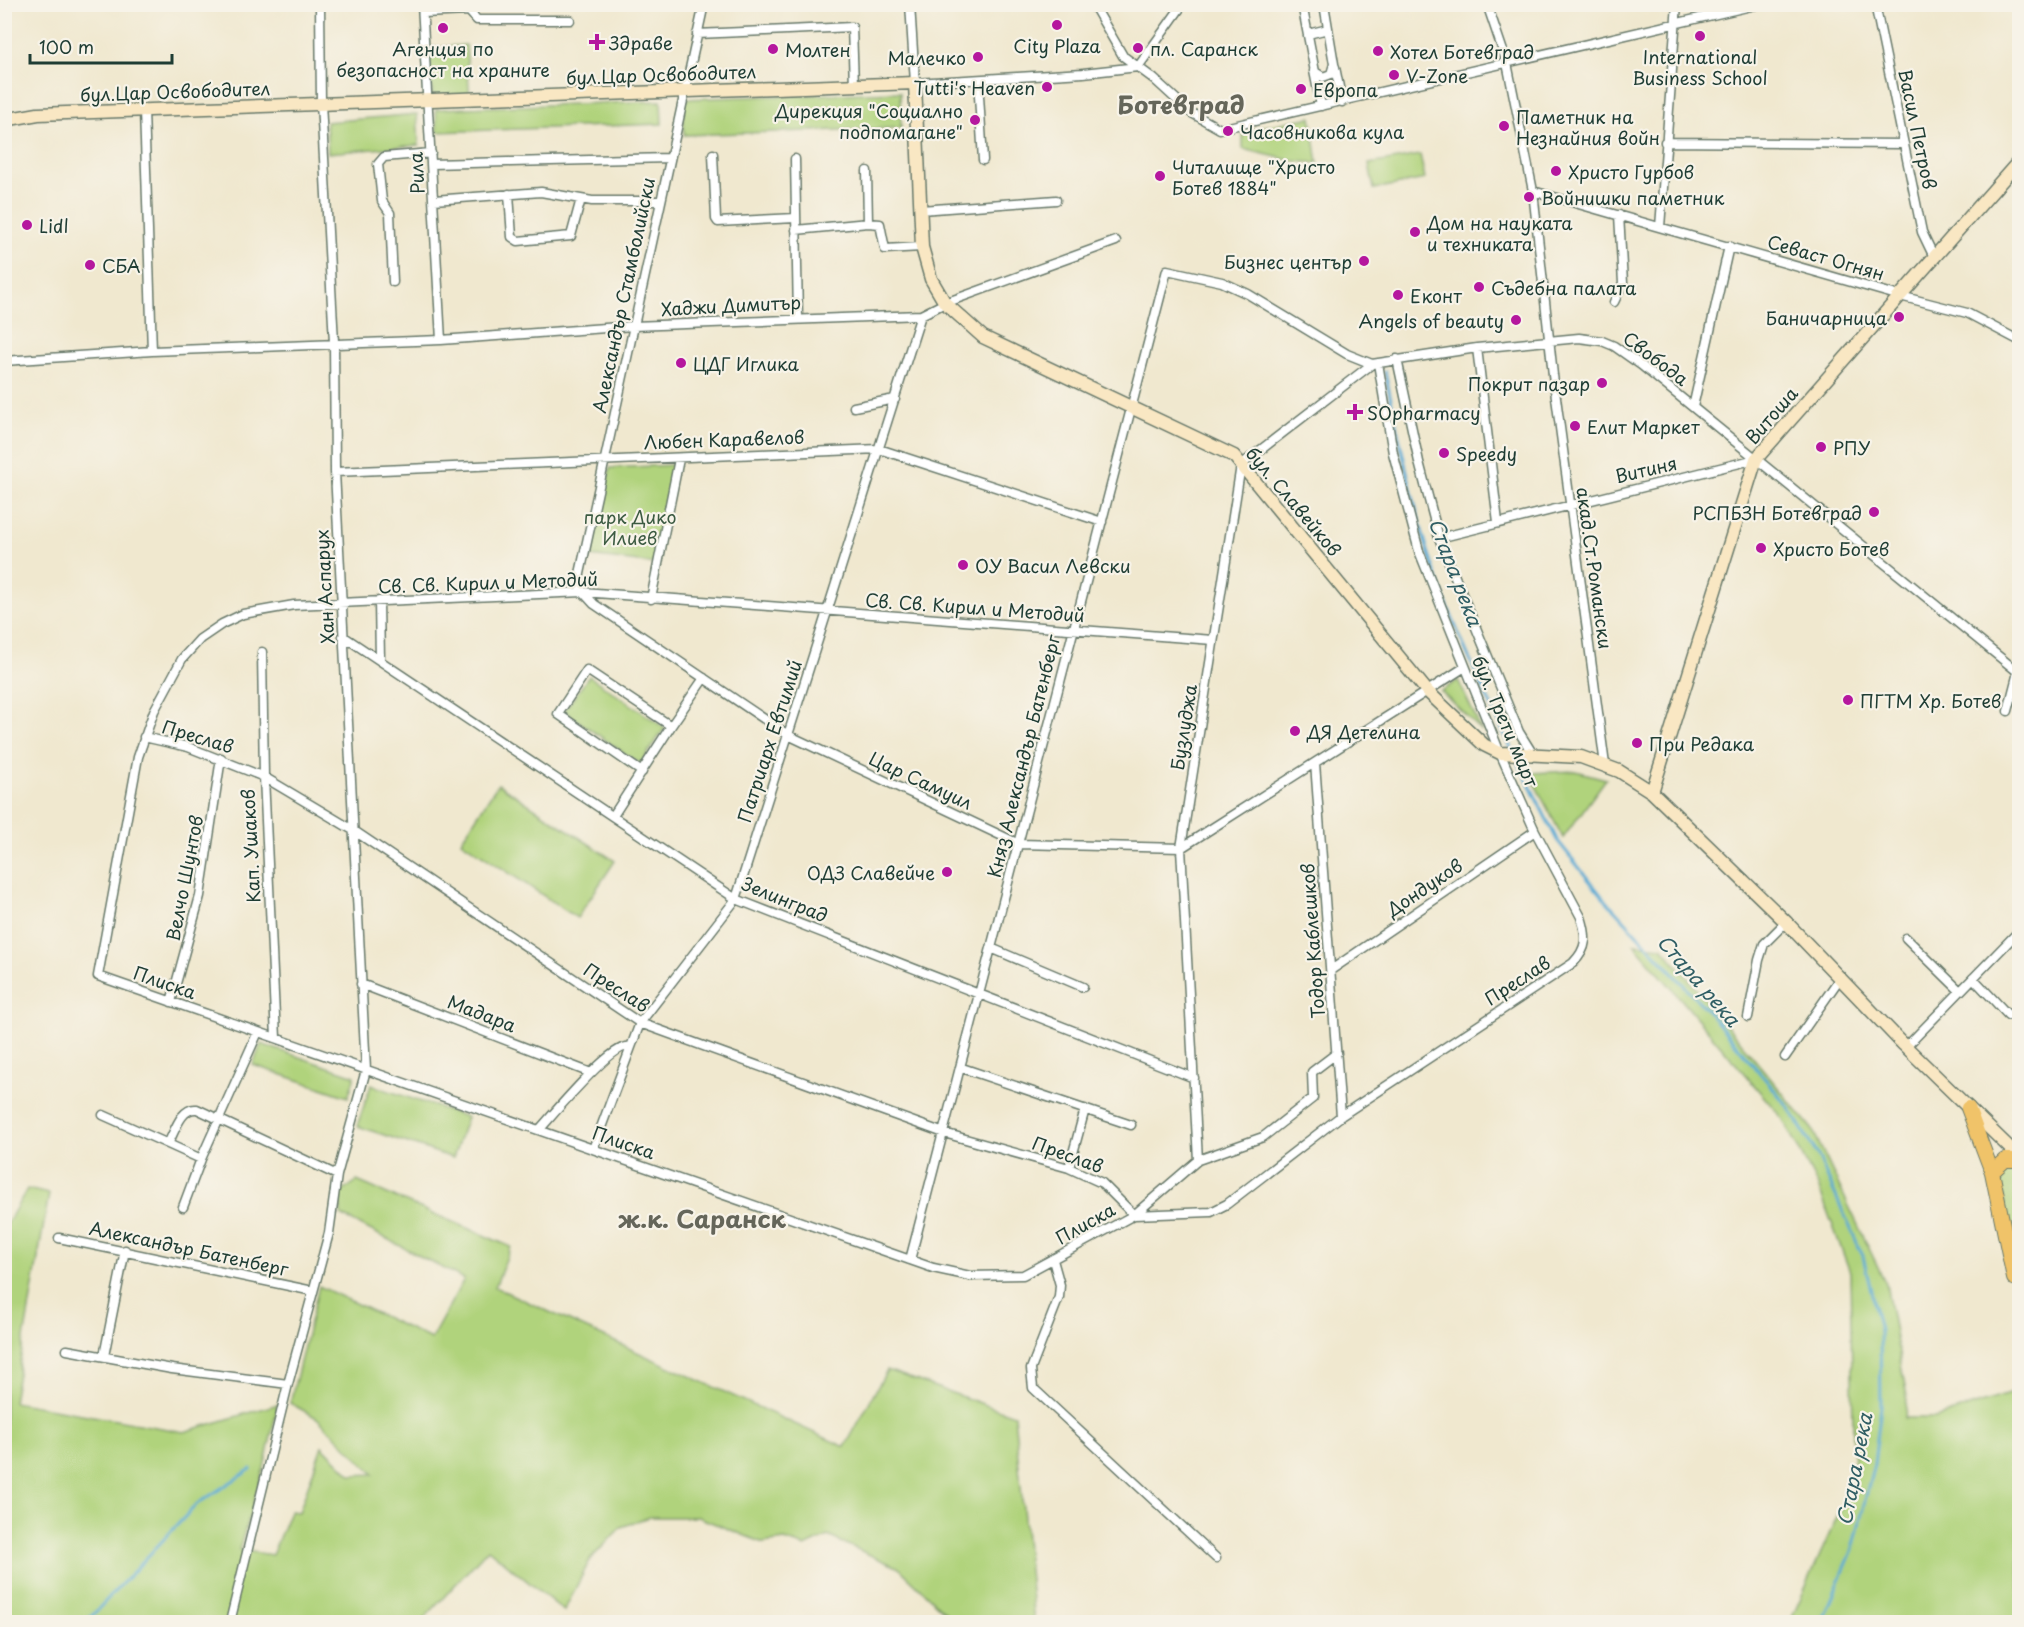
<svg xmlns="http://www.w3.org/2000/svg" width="2024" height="1627" viewBox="0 0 2024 1627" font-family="'Playpen Sans',sans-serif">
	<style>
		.green { fill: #b0d37c; stroke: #688858; stroke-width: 1.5 }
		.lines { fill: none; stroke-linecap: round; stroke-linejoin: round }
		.stream { stroke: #59aad4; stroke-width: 3 }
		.street-casing { stroke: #68796a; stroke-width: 11 }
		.secondary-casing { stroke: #68796a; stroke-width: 15 }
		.primary-casing { stroke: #68796a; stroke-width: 16 }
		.street { stroke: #fff; stroke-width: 8 }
		.secondary { stroke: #f9e7c3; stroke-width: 12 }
		.primary { stroke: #f0c369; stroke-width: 14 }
		.poi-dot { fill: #b5179e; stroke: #f7f3e8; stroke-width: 2 }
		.labels { text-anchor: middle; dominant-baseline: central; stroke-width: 4.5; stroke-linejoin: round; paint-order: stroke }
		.poi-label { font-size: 18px; fill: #1f3d34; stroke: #f7f3e8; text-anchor: start }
		.street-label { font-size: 18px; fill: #1f3d34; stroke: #f7f3e8 }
		.park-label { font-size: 18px; fill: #3c5b42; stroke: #f7f3e8 }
		.water-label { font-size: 20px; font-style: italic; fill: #305e64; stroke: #f7f3e8 }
		.district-label { font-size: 24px; font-weight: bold; fill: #65665a; stroke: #f7f3e8 }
	</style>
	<rect width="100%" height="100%" fill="#f7f3e8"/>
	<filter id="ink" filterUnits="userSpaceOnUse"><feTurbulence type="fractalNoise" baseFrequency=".0167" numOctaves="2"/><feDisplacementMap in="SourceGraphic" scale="12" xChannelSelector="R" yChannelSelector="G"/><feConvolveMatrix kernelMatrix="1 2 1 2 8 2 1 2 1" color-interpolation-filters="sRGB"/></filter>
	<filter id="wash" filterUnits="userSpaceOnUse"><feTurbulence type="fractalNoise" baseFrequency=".008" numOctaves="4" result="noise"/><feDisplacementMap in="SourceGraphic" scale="24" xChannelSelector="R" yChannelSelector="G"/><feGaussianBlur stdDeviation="1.35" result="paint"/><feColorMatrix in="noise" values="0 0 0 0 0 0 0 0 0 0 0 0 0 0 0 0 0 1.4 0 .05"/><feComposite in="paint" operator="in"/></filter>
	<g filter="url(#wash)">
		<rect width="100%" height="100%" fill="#f0e8cf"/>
		<!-- green -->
		<path class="green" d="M466 45 470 101 433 103 429 48Z
			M900 92 901 128 684 135 683 99Z
			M661 101 662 124 437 132 436 109Z
			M417 114 419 145 328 153 326 122Z
			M1311 117 1318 163 1293 161 1243 149V131Z
			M1420 155 1425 179 1374 189 1369 164Z
			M674 465 655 564 590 556 610 468Z
			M589 676 665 728 640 764 564 711Z
			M1458 680 1482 731 1441 691Z
			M1576 771 1606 779 1563 838 1529 773Z
			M498 784 615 861 577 918 461 841Z
			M1634 944 1662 947 1812 1129 1886 1284 1907 1397 1905 1418H1935L2012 1393H2019V1622H1790L1854 1479 1850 1272 1818 1186 1782 1118Z
			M261 1044 355 1076 348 1097 253 1065Z
			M371 1085 467 1117 453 1158 357 1126Z
			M2012 1165 2019 1173V1274L2016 1268 1999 1172 2001 1167Z
			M357 1181 511 1247 495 1287 845 1447 887 1370 1014 1415 1034 1622H955L899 1568 828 1536 805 1547 785 1540 763 1543 698 1517H650L621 1527 590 1560 564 1611 488 1549 421 1622H5L4 1229 27 1189 49 1194 13 1402 184 1432 278 1404 264 1468 239 1550 272 1555 290 1511 299 1512 322 1446 351 1475 374 1474 317 1418 290 1403 319 1286 431 1339 464 1279 341 1215 340 1193Z"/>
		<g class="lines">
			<!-- stream -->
			<path class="stream" d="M1385 372C1397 428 1408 484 1424 538 1444 608 1481 685 1512 750
				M1515 756 1557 840 1601 895 1707 1010 1787 1105 1817 1154 1863 1256 1880 1331 1881 1406 1874 1464 1853 1549 1822 1622
				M86 1622 197 1504 251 1469"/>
		</g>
	</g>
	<g filter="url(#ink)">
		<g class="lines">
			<!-- street casing -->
			<g class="street-casing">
				<path id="street" d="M422 4 441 340
					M704 4 578 583 583 592 594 604 788 735 1019 844 1181 848 1465 667
					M910 4 915 83 1083 73 1138 67
					M1093 4 1123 56 1154 79 1190 112 1220 129 1760 4
					M1302 4 1315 72 1323 77 1331 74 1334 64 1324 4
					M1487 4 1507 63 1533 191 1553 375 1605 765
					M1875 4 1922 232 1934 257
					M423 13 469 11 477 20H570
					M697 34 852 27 854 85
					M1308 34 1328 29
					M1138 67 1183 4
					M1335 67 1342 102
					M1314 71 1321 106
					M978 80 983 160
					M144 110 152 351
					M1665 142 1904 144
					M713 154 716 219 718 222 796 218
					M795 159 798 318
					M432 164 669 158
					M1533 191 1900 296 1967 313 2020 341
					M509 194 512 237 518 241 571 236 581 199
					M434 200 541 192 592 201H660
					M921 210 1056 200
					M868 223 880 224 885 249 922 247
					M1660 227 1677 4
					M796 230 868 223 867 171
					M393 282 390 213 382 201 378 164 384 157 431 153
					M1614 302 1623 283 1619 215
					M1477 348 1498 522
					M1397 359 1419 462 1439 538 1519 732 1534 756
					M4 361 152 351 441 340 633 326 921 315 945 303 1116 241
					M854 407 895 399
					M1693 407 1729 246
					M335 472 879 449 1102 522
					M1439 538 1756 459
					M651 599 679 459
					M379 601 380 660
					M343 636 736 899 1194 1078
					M1213 640 583 592 294 605 243 614 222 624 200 639 182 659 154 711 138 757 98 976 933 1268 970 1276 1023 1275 1134 1215 1198 1160 1263 1137 1313 1098 1312 1072 1337 1053
					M262 652 264 777 276 1038
					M671 726 704 678
					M144 737 188 747 264 777 353 830 640 1023 944 1133 1069 1168 1102 1183 1134 1215
					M1315 763 1341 1116
					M613 816 671 726 587 670 558 714 642 772
					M1906 938 1960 991
					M991 948 1083 987
					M1331 970 1535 831
					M1973 978 2008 1015
					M361 984 591 1073
					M171 1002 200 896 221 758
					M1748 1017 1759 960 1764 944 1786 922
					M1906 1047 2020 930
					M1785 1057 1840 978
					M962 1068 1131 1125
					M103 1115 168 1144C175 1131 181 1107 197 1109L337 1175
					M539 1130C552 1116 613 1042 629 1047
					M168 1144 201 1159
					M593 1149 640 1023 736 899 921 315
					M1198 1160 1181 848 1241 465 1372 364
					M1069 1168 1085 1109
					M183 1207 201 1159 258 1032
					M1134 1215 1211 1212 1227 1204 1341 1116 1573 963C1588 948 1587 936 1581 917L1535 831 1500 753 1419 551 1393 453 1378 363
					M59 1238 313 1291
					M910 1260 1167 270 1222 282 1248 294 1347 354 1372 364 1477 348 1579 338 1602 341 1614 346 1641 365 2018 672 2008 711
					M1053 1260 1060 1285 1059 1297 1031 1369 1033 1388 1216 1558
					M67 1350 172 1369 288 1384
					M104 1356 125 1250
					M230 1622 288 1384 329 1233 337 1175 366 1070 335 472 334 342 321 103 320 4"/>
			</g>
			<!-- secondary casing -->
			<g class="secondary-casing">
				<path id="secondary" d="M4 120 38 114 915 83 922 247 931 279 945 303 983 337 1234 456 1427 691 1484 745 1500 753 1581 757 1619 771 1652 792 1786 922 1904 1045 2020 1158
					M1652 792 1756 459 2020 160"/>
			</g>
			<!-- primary casing -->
			<g class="primary-casing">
				<path id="primary" d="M1968 1108 1992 1172 2014 1278 2020 1280
					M1992 1172 2005 1160H2020"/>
			</g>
			<!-- street -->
			<use href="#street" class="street"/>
			<!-- secondary -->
			<use href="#secondary" class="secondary"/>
			<!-- primary -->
			<use href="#primary" class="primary"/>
		</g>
	</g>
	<!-- markers -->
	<g class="poi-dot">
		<circle cx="1057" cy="25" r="6"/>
		<circle cx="443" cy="28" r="6"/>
		<circle cx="1700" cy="36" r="6"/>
		<path d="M594 33h6v6h6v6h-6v6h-6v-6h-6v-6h6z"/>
		<circle cx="1138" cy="48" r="6"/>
		<circle cx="773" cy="49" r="6"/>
		<circle cx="1378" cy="51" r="6"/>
		<circle cx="978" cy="57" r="6"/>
		<circle cx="1394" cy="75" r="6"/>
		<circle cx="1047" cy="87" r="6"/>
		<circle cx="1301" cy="89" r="6"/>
		<circle cx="975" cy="120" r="6"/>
		<circle cx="1504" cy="126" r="6"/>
		<circle cx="1228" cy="131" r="6"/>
		<circle cx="1556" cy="171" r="6"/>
		<circle cx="1160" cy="176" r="6"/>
		<circle cx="1529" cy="197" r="6"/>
		<circle cx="27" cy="225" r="6"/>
		<circle cx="1415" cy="232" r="6"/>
		<circle cx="1364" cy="261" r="6"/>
		<circle cx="90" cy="265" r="6"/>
		<circle cx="1479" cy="287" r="6"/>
		<circle cx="1398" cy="295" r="6"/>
		<circle cx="1899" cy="317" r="6"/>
		<circle cx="1516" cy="320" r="6"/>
		<circle cx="681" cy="363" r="6"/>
		<circle cx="1602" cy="383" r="6"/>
		<path d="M1352 403h6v6h6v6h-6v6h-6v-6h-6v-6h6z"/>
		<circle cx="1575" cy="426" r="6"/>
		<circle cx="1821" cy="447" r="6"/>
		<circle cx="1444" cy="453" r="6"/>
		<circle cx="1874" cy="512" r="6"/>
		<circle cx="1761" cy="548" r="6"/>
		<circle cx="963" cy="565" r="6"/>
		<circle cx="1848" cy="700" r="6"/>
		<circle cx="1295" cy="731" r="6"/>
		<circle cx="1637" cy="743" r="6"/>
		<circle cx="947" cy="872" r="6"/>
	</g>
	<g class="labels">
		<!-- poi labels -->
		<g class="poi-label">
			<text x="609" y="42">Здраве</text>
			<text x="1057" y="45" text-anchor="middle">City Plaza</text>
			<text x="443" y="48" text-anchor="middle">Агенция по<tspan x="443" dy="21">безопасност на храните</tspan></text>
			<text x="1150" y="48">пл. Саранск</text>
			<text x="785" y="49">Молтен</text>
			<text x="1390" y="51">Хотел Ботевград</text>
			<text x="1700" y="56" text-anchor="middle">International<tspan x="1700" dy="21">Business School</tspan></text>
			<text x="966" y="57" text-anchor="end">Малечко</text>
			<text x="1406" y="75">V-Zone</text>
			<text x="1035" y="87" text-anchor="end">Tutti's Heaven</text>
			<text x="1313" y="89">Европа</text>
			<text x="963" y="110" text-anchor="end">Дирекция "Социално<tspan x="963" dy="21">подпомагане"</tspan></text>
			<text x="1516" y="116">Паметник на<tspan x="1516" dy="21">Незнайния войн</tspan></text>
			<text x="1240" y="131">Часовникова кула</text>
			<text x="1172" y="166">Читалище "Христо<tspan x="1172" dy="21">Ботев 1884"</tspan></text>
			<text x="1568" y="171">Христо Гурбов</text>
			<text x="1541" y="197">Войнишки паметник</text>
			<text x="1427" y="222">Дом на науката<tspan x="1427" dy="21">и техниката</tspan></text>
			<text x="39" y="225">Lidl</text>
			<text x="1352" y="261" text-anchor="end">Бизнес център</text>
			<text x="102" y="265">СБА</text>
			<text x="1491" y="287">Съдебна палата</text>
			<text x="1410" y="295">Еконт</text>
			<text x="1887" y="317" text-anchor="end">Баничарница</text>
			<text x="1504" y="320" text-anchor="end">Angels of beauty</text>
			<text x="693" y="363">ЦДГ Иглика</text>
			<text x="1590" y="383" text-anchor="end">Покрит пазар</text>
			<text x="1367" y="412">SOpharmacy</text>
			<text x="1587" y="426">Елит Маркет</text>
			<text x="1833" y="447">РПУ</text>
			<text x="1456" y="453">Speedy</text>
			<text x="1862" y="512" text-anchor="end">РСПБЗН Ботевград</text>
			<text x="1773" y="548">Христо Ботев</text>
			<text x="975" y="565">ОУ Васил Левски</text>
			<text x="1860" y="700">ПГТМ Хр. Ботев</text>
			<text x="1307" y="731">ДЯ Детелина</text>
			<text x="1649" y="743">При Редака</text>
			<text x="935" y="872" text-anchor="end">ОДЗ Славейче</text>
		</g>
		<!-- street labels -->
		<g class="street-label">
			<text transform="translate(661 74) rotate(-2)">бул.Цар Освободител</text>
			<text transform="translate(175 91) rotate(-2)">бул.Цар Освободител</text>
			<text transform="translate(1918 129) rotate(78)">Васил Петров</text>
			<text transform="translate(416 173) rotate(-93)">Рила</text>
			<text transform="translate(1826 257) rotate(16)">Севаст Огнян</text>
			<text transform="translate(623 295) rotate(-78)">Александър Стамболийски</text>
			<text transform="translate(731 305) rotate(-3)">Хаджи Димитър</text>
			<text transform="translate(1656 358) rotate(37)">Свобода</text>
			<text transform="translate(1771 415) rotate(-49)">Витоша</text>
			<text transform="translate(724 439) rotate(-2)">Любен Каравелов</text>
			<text transform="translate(1646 469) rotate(-13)">Витиня</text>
			<text transform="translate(1294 501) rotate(50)">бул. Славейков</text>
			<text transform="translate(1595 568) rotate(82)">акад.Ст.Романски</text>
			<text transform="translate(488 582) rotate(-2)">Св. Св. Кирил и Методий</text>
			<text transform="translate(324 587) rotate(-93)">Хан Аспарух</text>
			<text transform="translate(975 607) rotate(4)">Св. Св. Кирил и Методий</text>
			<text transform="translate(1506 721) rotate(67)">бул. Трети март</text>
			<text transform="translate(1183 727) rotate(-81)">Бузлуджа</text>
			<text transform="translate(198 736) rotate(17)">Преслав</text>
			<text transform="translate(769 741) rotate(-72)">Патриарх Евтимий</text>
			<text transform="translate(1023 756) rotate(-76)">Княз Александър Батенберг</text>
			<text transform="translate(921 780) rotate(25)">Цар Самуил</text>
			<text transform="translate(250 846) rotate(-93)">Кап. Ушаков</text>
			<text transform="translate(184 878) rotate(-79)">Велчо Шунтов</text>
			<text transform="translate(1424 887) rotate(-34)">Дондуков</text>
			<text transform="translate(785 899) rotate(22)">Зелинград</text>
			<text transform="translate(1312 941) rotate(-94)">Тодор Каблешков</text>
			<text transform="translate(1517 980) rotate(-33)">Преслав</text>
			<text transform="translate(165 982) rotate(19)">Плиска</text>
			<text transform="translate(617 987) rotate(33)">Преслав</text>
			<text transform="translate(482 1013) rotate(21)">Мадара</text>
			<text transform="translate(624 1142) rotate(19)">Плиска</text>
			<text transform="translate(1068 1154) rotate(20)">Преслав</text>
			<text transform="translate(1085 1223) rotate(-29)">Плиска</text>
			<text transform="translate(189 1248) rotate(12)">Александър Батенберг</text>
		</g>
		<!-- park labels -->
		<g class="park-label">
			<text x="630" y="516">парк Дико<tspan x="630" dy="21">Илиев</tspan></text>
		</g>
		<!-- water labels -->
		<g class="water-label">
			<text transform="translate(1456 572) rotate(69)">Стара река</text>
			<text transform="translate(1699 980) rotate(49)">Стара река</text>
			<text transform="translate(1854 1469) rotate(-79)">Стара река</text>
		</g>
		<!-- district labels -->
		<g class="district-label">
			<text x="1181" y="104">Ботевград</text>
			<text x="702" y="1218">ж.к. Саранск</text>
		</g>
	</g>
	<!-- margin -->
	<rect width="2024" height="1627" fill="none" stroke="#f7f3e8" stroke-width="24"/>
	<!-- scale -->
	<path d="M30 54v9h142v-9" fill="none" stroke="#1f3d34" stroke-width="3"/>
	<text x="39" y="54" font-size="18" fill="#1f3d34" stroke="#f7f3e8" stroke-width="4.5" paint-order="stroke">100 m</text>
</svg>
